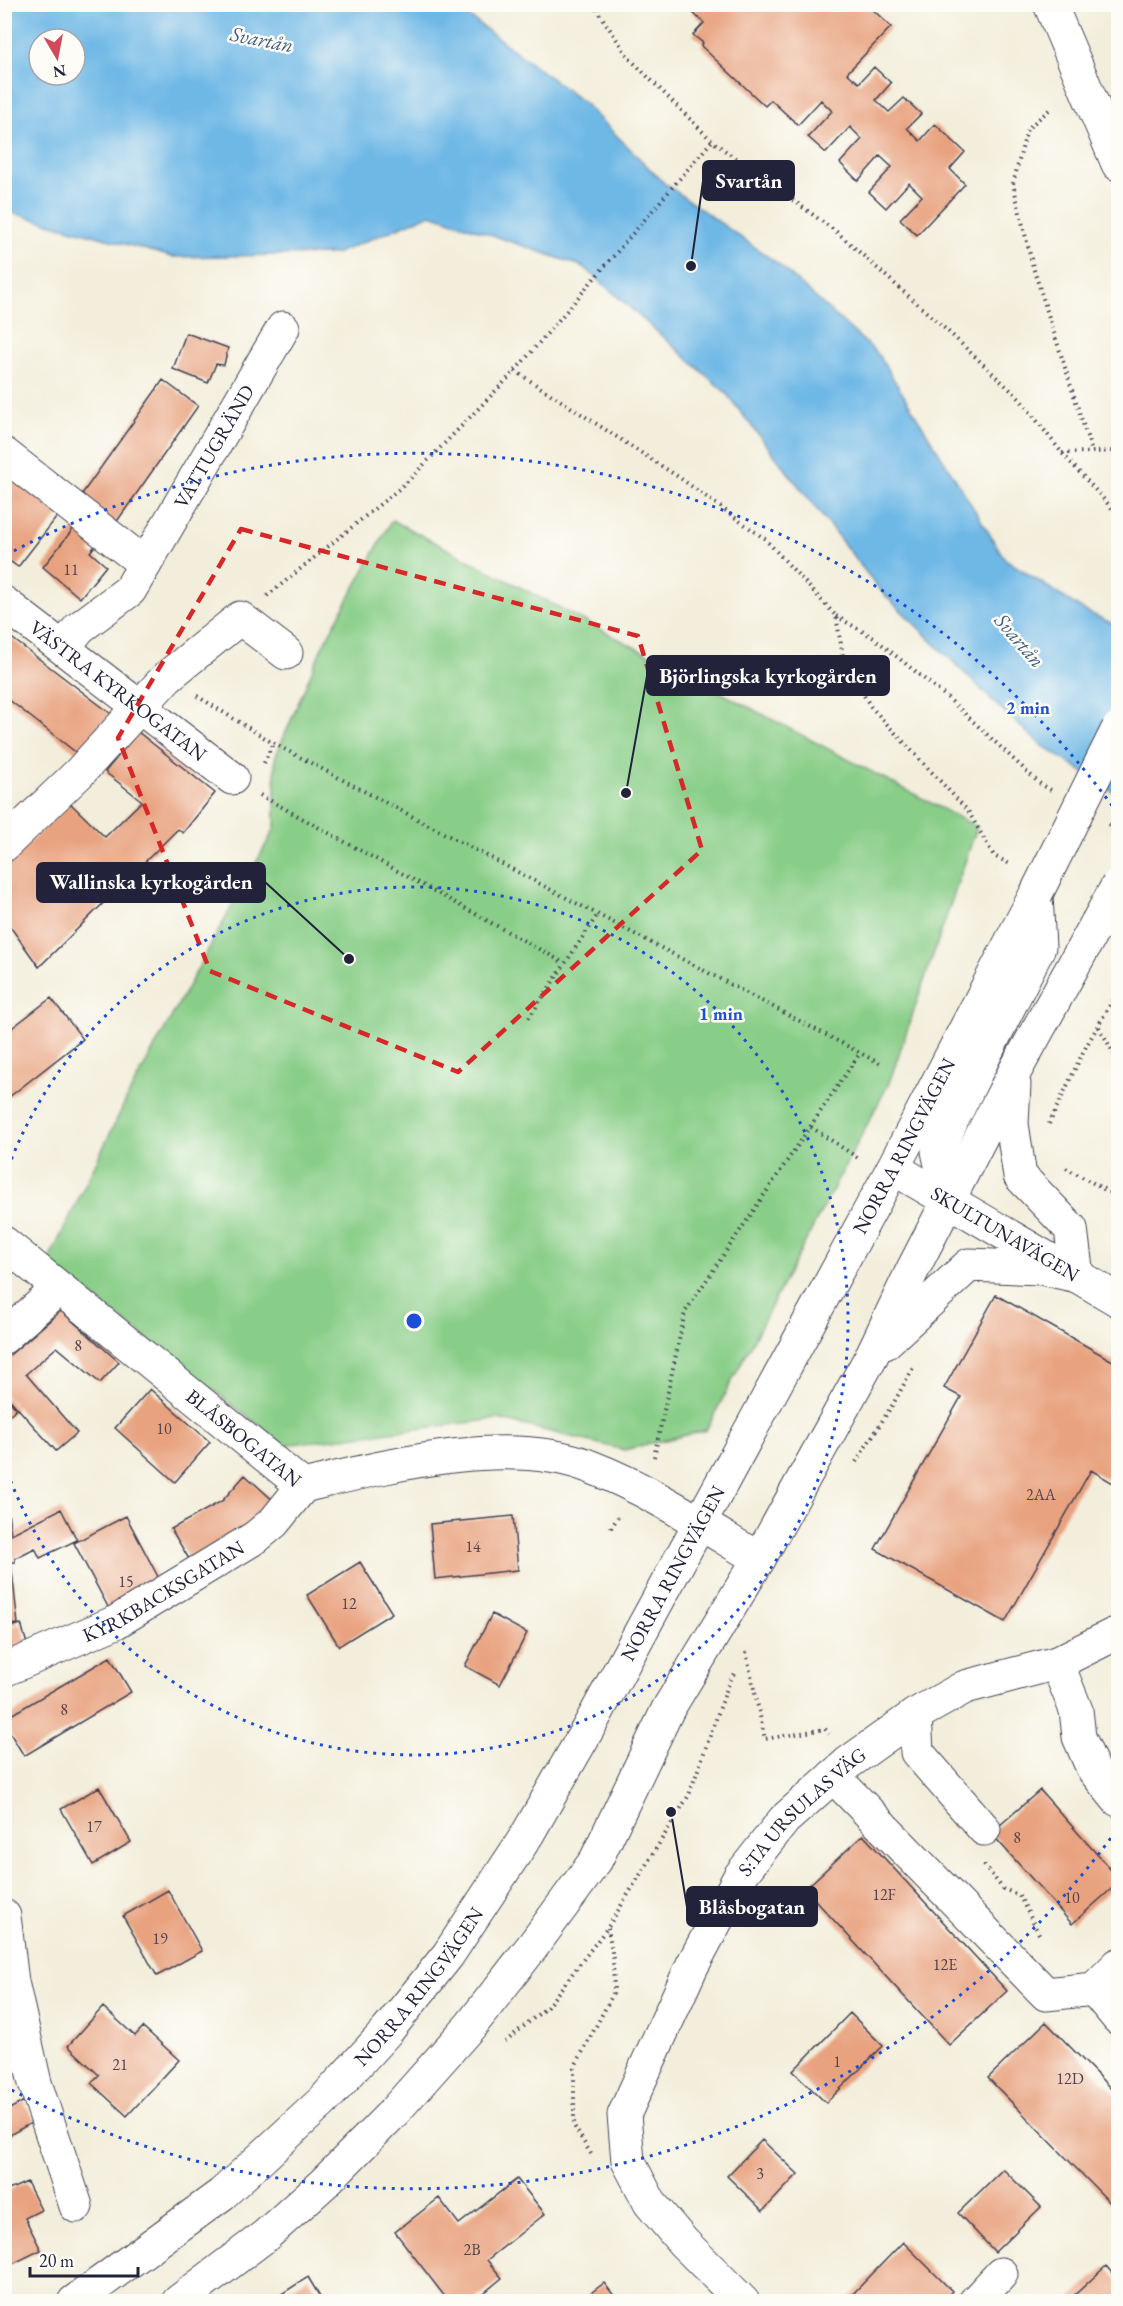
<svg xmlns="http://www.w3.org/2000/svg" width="1123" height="2306" viewBox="0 0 1123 2306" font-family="'EB Garamond',serif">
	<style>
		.green { fill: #89ce88; stroke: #567862; stroke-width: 1.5 }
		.water { fill: #6eb8e6; stroke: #486d90; stroke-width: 1.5; fill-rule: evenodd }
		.building { fill: #e8a27f }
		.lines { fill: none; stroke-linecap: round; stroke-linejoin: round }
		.minor-casing { stroke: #414153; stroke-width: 35 }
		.major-casing { stroke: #414153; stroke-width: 35 }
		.path { stroke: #414153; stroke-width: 4; stroke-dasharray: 1.5 4.5; stroke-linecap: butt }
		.minor { stroke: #fff; stroke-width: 33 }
		.major { stroke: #fff; stroke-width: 33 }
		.major-bridge-casing { stroke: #414153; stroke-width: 35; stroke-linecap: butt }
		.major-bridge { stroke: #fff; stroke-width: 33 }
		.marked { fill: none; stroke: #d62828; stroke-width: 4.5; stroke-dasharray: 12 8; stroke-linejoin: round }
		.ring { fill: none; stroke: #1d4ed8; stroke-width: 3; stroke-dasharray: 3 6 }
		.labels { text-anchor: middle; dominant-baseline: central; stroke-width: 5; stroke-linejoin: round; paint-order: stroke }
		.number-label { font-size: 16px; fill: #54424c }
		.street-label { font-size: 20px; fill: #22223b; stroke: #fdfcf7 }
		.water-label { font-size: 21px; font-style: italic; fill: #405e7f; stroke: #fdfcf7 }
		.centre { fill: #1d4ed8; stroke: #fdfcf7; stroke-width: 3 }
		.ring-label { font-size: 18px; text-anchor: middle; font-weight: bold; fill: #1d4ed8; stroke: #fdfcf7; stroke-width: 5; stroke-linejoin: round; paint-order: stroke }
		.leader { fill: none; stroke: #22223b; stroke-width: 2 }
		.callout-dot { fill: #22223b; stroke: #fdfcf7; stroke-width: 2 }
		.callout { fill: #22223b; stroke: #22223b; stroke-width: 2 }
		.callout-label { font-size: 21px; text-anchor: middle; font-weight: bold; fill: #fff }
	</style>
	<rect width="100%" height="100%" fill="#fdfcf7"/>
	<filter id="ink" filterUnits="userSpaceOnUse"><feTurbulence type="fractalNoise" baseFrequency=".0167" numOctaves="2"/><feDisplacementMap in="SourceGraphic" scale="12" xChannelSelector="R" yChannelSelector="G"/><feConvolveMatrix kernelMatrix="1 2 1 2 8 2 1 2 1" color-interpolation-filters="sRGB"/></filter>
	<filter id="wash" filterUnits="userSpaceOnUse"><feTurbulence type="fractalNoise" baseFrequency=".008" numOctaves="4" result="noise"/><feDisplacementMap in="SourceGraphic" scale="24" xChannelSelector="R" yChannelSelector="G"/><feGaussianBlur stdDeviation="1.35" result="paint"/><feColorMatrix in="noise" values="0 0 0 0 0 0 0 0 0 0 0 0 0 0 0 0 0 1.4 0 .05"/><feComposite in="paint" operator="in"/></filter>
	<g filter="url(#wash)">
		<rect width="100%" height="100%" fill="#f3eedb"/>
		<!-- green -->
		<path class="green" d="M392 520 977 827 889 1083 706 1430 624 1450 498 1419 284 1445 48 1262 128 1096 275 828V758L323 645Z"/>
		<!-- water -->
		<path class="water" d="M4 5H454L584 103 664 183 777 263 878 354 1005 559 1083 610 1118 626V795L1040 744 1001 709 879 589 725 392 584 267 431 214 335 254 172 257 5 211ZM39 39H75V75H39Z"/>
		<g id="blocks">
			<!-- building -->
			<path class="building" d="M699 4H733L737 8 740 4H867L891 27 847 73 859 83 874 67 891 83 876 100 889 112 904 98 921 114 907 128 920 141 935 124 965 152 950 169 965 184 917 235 900 219 922 196 909 183 886 208 869 192 892 167 880 156 858 181 840 163 862 139 850 127 826 153 808 137 832 111 821 100 798 125 771 100 765 106 701 46 703 43 693 35 704 23 692 12Z
				M186 333 228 348 224 365 216 364 208 383 173 369Z
				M163 380 198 406 113 527 77 501Z
				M4 469 60 513 18 567 4 557Z
				M77 524 99 541 90 552 106 566 80 598 43 567Z
				M9 636 114 716 78 754 4 696V639Z
				M138 732 215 793 183 833 178 829 39 967 4 918V867L70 803 105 837 142 801 105 772Z
				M51 998 83 1039 4 1101V1034Z
				M996 1295 1118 1364V1486L1091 1470 1005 1622 875 1549 961 1397 944 1388Z
				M61 1311 119 1362 100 1383 57 1347 26 1374 77 1433 56 1451 4 1393V1360Z
				M150 1389 210 1442 175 1482 115 1428Z
				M5 1395 16 1409 5 1419Z
				M245 1475 277 1504 195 1569 171 1529 222 1501Z
				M6 1498 11 1534 61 1509 77 1540 40 1558 35 1548 15 1558V1562L4 1563Z
				M126 1516 165 1590 114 1618 74 1543Z
				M513 1516 518 1570 435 1579 430 1524Z
				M360 1562 392 1613 339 1646 307 1595Z
				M11 1563 18 1624 4 1625V1564Z
				M492 1614 527 1633 500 1685 465 1666Z
				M21 1624 31 1657 4 1665V1629Z
				M110 1657 131 1692 24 1756 4 1723V1719Z
				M99 1787 131 1842 93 1865 61 1809Z
				M1040 1790 1118 1878V1883L1072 1924 991 1833Z
				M863 1835 1007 1991 949 2045 805 1889Z
				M168 1890 202 1951 157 1976 123 1916Z
				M103 2007 135 2036 143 2027 179 2060 127 2116 91 2083 99 2075 68 2046Z
				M850 2013 883 2046 826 2103 793 2071Z
				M1046 2022 1118 2096V2211L988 2078Z
				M24 2101 35 2121 4 2138V2112Z
				M762 2140 798 2174 763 2211 727 2176Z
				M1003 2169 1041 2207 995 2252 958 2213Z
				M517 2179 545 2214 487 2260 502 2278 473 2302H449L395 2232 439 2198 459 2224Z
				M27 2182 41 2210 25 2218 41 2250 4 2268V2192Z
				M903 2242 952 2291 942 2302H845Z
				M1106 2266 1118 2280V2302H1067Z
				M308 2277 323 2302H269Z
				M604 2283 619 2302H579Z"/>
		</g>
	</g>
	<g filter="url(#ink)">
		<use href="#blocks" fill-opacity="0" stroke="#414153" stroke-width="1.5"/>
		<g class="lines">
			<!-- minor casing -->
			<g class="minor-casing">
				<g id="minor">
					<path d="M4 454 145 564"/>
					<path id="s1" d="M4 603 232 778"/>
					<path id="s2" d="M64 648 79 628 130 590 283 328"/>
					<path d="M4 845 79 773 167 677 240 618 286 653"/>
					<path id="s3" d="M893 1168 1118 1300"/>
					<path id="s4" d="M4 1243 303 1486C387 1466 508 1434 591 1467 650 1490 704 1526 759 1559"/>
					<path d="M4 1337 58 1289"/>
					<path d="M1057 1663 1076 1710 1079 1737 1093 1769 1118 1800"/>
					<path id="s5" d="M4 1670 116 1622 256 1537 274 1522 303 1486"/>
					<path d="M915 1715 917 1752 984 1829"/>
					<path d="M833 1776 1046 1994 1094 1989 1118 1965"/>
					<path d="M4 1916 12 1982 35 2083 76 2206"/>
					<path d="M1094 1989 1118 2018"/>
					<path id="s6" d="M743 2302 683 2242 650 2203 628 2161 624 2115 692 1966 740 1876 784 1820 848 1763 915 1715 965 1687 1057 1663 1113 1635 1118 1634"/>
					<path d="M975 2302 1001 2274"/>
				</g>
			</g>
			<!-- major casing -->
			<g class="major-casing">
				<g id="major">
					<path d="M1050 4 1118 164"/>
					<path d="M949 1202 938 1151 953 1118 1039 947 1036 896"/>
					<path d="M885 1343 969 1265 1041 1268 1077 1276 1071 1229 1020 1176 1012 1124 1014 1084"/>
					<path id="s7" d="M74 2302 222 2194 323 2101 387 2031 448 1955 527 1835 590 1725 893 1168 1036 894"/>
					<path d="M178 2302 265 2236 324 2183 392 2114 471 2025 532 1947 596 1860 668 1709 759 1559 872 1355 913 1269 1015 1071 1097 923"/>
				</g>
			</g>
			<!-- path -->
			<path class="path" d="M593 4 629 58 712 141 838 233 952 335 1020 399 1062 453 1118 515
				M1049 110 1027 129 1013 184 1033 267 1092 452
				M515 371 680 478 765 539 836 616 844 662 871 707 968 811 994 856 1012 865
				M1062 453 1118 451
				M267 596 405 484 515 371 712 141
				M836 616 874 638 949 699 1039 783 1051 790
				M197 696 273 743 883 1065
				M264 763 273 743
				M260 795 564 963
				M1109 824 1118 830
				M529 1018 598 914
				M1099 1027 1118 1061
				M1049 1124 1084 1050 1118 991
				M811 1127 858 1158
				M1066 1168 1118 1197
				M654 1457 685 1312 860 1053
				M856 1462 893 1404 914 1366
				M611 1528 618 1517
				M746 1652 765 1739 825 1729 829 1734
				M984 1865 1003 1889 1019 1895 1039 1934
				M505 2042 547 2007 608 1927 689 1795 727 1688 735 1671
				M591 2154 574 2126V2068L614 1992 613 1958 608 1928"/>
			<!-- minor -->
			<use href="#minor" class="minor"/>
			<!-- major -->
			<use href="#major" class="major"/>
			<!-- major-bridge casing -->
			<g class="major-bridge-casing">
				<path id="major-bridge" d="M1036 894 1118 729
					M1097 923 1118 885"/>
			</g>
			<!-- major-bridge -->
			<use href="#major-bridge" class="major-bridge"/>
		</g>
	</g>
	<!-- marked area -->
	<path class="marked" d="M241 529 638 636 702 850 458 1072 210 971 118 738Z"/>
	<!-- distance rings -->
	<g class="ring">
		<path d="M5 1176A434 434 0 1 1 5 1466"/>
		<path d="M1116 1831A868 868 0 0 1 6 2087M6 555A868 868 0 0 1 1116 811"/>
	</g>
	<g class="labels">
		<!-- number labels -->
		<g class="number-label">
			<text x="71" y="569">11</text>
			<text x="78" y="1345">8</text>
			<text x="164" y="1428">10</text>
			<text x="1041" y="1494">2AA</text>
			<text x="473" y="1546">14</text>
			<text x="126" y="1581">15</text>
			<text x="349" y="1603">12</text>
			<text x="64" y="1709">8</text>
			<text x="94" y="1826">17</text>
			<text x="1017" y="1837">8</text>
			<text x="884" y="1894">12F</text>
			<text x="1072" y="1897">10</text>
			<text x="160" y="1938">19</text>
			<text x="945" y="1964">12E</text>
			<text x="837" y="2061">1</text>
			<text x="120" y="2064">21</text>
			<text x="1070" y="2078">12D</text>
			<text x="760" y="2173">3</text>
			<text x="472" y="2249">2B</text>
		</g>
		<!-- street labels -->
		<g class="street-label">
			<text stroke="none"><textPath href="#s2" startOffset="255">VATTUGRÄND</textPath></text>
			<text stroke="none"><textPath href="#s1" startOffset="144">VÄSTRA KYRKOGATAN</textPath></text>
			<text stroke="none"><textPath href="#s7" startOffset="1442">NORRA RINGVÄGEN</textPath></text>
			<text stroke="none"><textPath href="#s3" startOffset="130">SKULTUNAVÄGEN</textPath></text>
			<text stroke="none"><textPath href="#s4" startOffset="309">BLÅSBOGATAN</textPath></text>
			<text stroke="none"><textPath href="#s7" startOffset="956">NORRA RINGVÄGEN</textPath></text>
			<text stroke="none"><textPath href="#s5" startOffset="178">KYRKBACKSGATAN</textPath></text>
			<text stroke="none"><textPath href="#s6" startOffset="585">S:TA URSULAS VÄG</textPath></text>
			<text stroke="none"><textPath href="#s7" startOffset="470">NORRA RINGVÄGEN</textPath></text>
		</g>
		<!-- water labels -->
		<g class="water-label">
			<text transform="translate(262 39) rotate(11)">Svartån</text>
			<text transform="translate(1020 640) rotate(49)">Svartån</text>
		</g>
	</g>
	<circle cx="414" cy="1321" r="9" class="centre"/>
	<g class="ring-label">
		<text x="1028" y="714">2 min</text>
		<text x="721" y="1020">1 min</text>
	</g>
	<!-- callouts -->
	<path class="leader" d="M691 266L703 181M626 793L647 676M349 959L265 882M671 1812L687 1907"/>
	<g class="callout-dot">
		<circle cx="691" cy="266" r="6"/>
		<circle cx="626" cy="793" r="6"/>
		<circle cx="349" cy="959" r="6"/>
		<circle cx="671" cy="1812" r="6"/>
	</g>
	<g class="callout">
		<rect x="703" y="161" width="91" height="39" rx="6"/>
		<rect x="647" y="656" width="242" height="39" rx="6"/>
		<rect x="37" y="863" width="228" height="39" rx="6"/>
		<rect x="687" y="1887" width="130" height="39" rx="6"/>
	</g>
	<g class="callout-label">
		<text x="749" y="188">Svartån</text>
		<text x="768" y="683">Björlingska kyrkogården</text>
		<text x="151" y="889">Wallinska kyrkogården</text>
		<text x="752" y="1914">Blåsbogatan</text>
	</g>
	<!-- margin -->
	<rect width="1123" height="2306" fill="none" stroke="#fdfcf7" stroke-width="24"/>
	<!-- north arrow -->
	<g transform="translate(57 57) rotate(170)"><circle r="28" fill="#fdfcf7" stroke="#a5a5ac" stroke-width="1.5"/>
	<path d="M0-4.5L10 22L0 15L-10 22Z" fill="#d1495b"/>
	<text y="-9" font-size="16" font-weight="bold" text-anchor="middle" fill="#22223b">N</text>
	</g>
	<!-- scale -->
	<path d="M30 2267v9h108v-9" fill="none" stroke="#22223b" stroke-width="3"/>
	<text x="39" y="2267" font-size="18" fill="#22223b" stroke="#fdfcf7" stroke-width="4.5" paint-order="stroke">20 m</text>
</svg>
